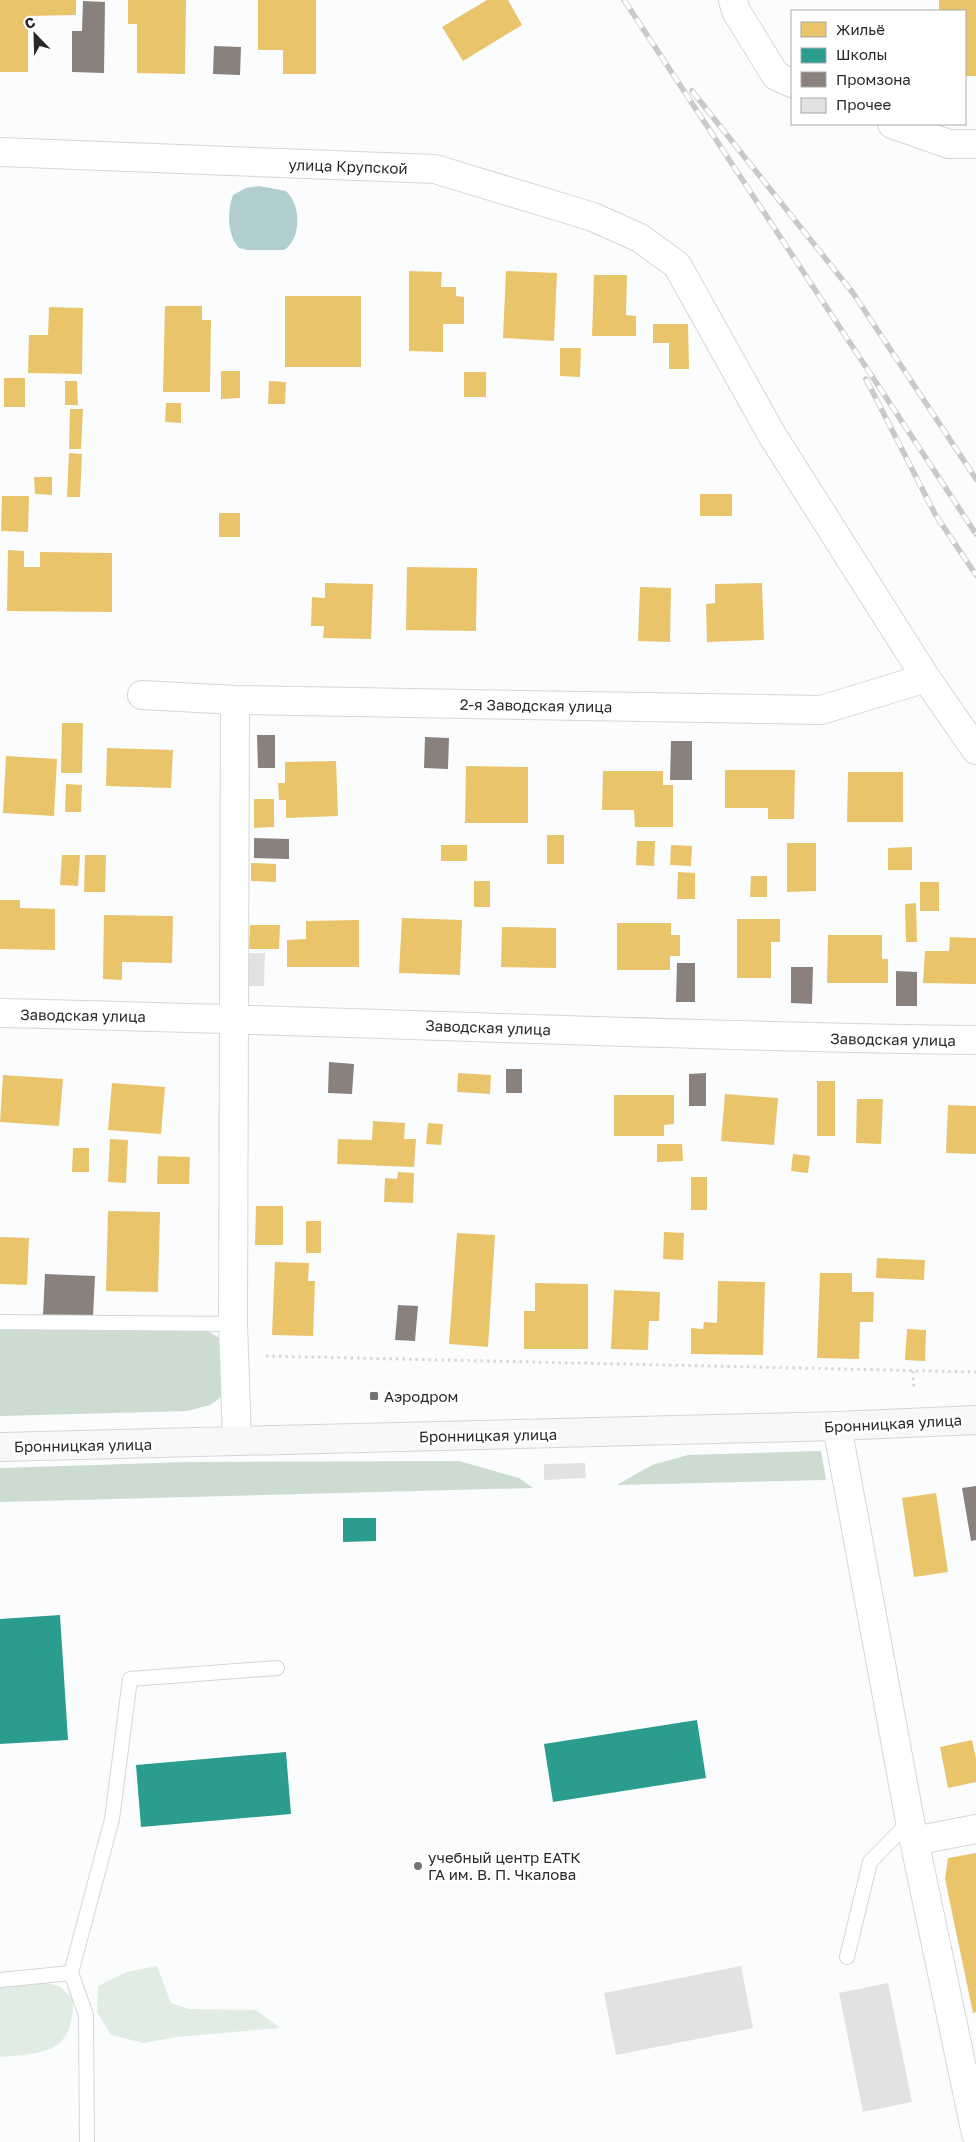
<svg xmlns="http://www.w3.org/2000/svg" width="976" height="2142" viewBox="0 0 976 2142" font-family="'Golos Text',sans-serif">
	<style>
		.green { fill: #dfede4 }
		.forest { fill: #ccdcd1 }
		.water { fill: #b3ced0 }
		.homes { fill: #e9c46a }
		.schools { fill: #2a9d8f }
		.industry { fill: #8a817c }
		.building { fill: #e1e2e4 }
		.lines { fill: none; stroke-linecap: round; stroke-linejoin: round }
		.service-casing { stroke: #d5d6d8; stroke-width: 16 }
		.minor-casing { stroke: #d5d6d8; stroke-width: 30 }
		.secondary-casing { stroke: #d5d6d8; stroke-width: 30 }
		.path { stroke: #d8d8d9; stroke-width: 3; stroke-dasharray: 2.5 4; stroke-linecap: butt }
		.service { stroke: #feffff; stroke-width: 14 }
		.minor { stroke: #feffff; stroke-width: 28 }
		.secondary { stroke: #faf8f7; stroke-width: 28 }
		.rail-casing { stroke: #c9c9ca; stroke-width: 5.5 }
		.rail { stroke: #fff; stroke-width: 4; stroke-dasharray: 11; stroke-linecap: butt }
		.poi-dot { fill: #727374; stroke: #fff; stroke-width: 2 }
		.labels { text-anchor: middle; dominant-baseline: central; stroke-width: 5; stroke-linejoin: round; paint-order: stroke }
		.street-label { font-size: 15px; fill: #29292b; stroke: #fff }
		.poi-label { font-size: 15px; fill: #29292b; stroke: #fff; text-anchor: start }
	</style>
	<rect width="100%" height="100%" fill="#fbfcfd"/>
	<!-- green -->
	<path class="green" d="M157 1966 171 2003 188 2009 256 2010 280 2028 177 2037 144 2043 111 2035 97 2012 98 1986 127 1972Z
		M43 1982 59 1986 73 1999C74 2054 44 2053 0 2057V1987Z"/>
	<!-- forest -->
	<path class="forest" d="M0 1329 208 1331 222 1340 223 1396 210 1405 187 1411 0 1416Z
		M821 1451 826 1480 617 1485 652 1465 688 1455Z
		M459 1461 519 1478 533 1488 0 1502V1468L189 1462Z"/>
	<!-- water -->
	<path class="water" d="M259 186 286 191C301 204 302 239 284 250H247L239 248C227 235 227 211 233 195L246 188Z"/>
	<!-- homes -->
	<path class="homes" d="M0 0H76V15L28 16V72H0Z
		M128 0H186L185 74 137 73V24H128Z
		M258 0H316V74H283V50H258Z
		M487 0H508L522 25 463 61 442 27Z
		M939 0H976V76H965V11H939Z
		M409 271 442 272 441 287H456V296L464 297V324H443V352L409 351Z
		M506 271 557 273 554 341 503 338Z
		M594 275H627L626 315 636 316V336H592Z
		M285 296H361V367H285Z
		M165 306H202V320H211L210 392H163Z
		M49 307 83 308 82 374 28 373 29 335H48Z
		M653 324H688L689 369H669V343H653Z
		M560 348H581L580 377 560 376Z
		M221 371H240V398L221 399Z
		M464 372H486V397H464Z
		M4 378H25V407H4Z
		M65 381H77L78 405H65Z
		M269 381 286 382 285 404H268Z
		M166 403H181V423L165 422Z
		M70 409H83L81 449H69Z
		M69 453 82 454 80 497H67Z
		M34 477H52V495L35 494Z
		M700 494H732V516H700Z
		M2 496H29L28 532 1 531Z
		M219 513H240V537H219Z
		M8 550 24 551V567H40V552L112 553V612L7 611Z
		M407 567 477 568 476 631 406 630Z
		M325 583 373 584 371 639 323 638 324 626H311L312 597 325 598Z
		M762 583 764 640 707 642 706 604 715 603V584Z
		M640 587 671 588 670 642 638 641Z
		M62 723H83L82 773H61Z
		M107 748 173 750 171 788 106 786Z
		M6 756 57 759 54 816 3 813Z
		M336 761 338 816 286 818V800H279L278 783H285V762Z
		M466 766 528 767V823H465Z
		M725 770H795L794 819H768V808H725Z
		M603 771H663V785H673V827H635L634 810H602Z
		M848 772H903V822H847Z
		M66 784 82 785 81 812H65Z
		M254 799H274V827L254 828Z
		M547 835H564V864H547Z
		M637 841H655L654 866 636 865Z
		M787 843H816V891L787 892Z
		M441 845H467V861H441Z
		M671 845 692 846 691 866 670 865Z
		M912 847V870H888V848Z
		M62 855H80L78 886 60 885Z
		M85 855H106L105 892H84Z
		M251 863 276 864V882L251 881Z
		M678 872 695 873V899H677Z
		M751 876H767V897H750Z
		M474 881H490V907H474Z
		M920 882H939V911H920Z
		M0 900H20V908L55 909V950L0 949Z
		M916 903 917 942H906L905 904Z
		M104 915 173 916 172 963 122 962V980L103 979Z
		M402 918 462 920 460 975 399 973Z
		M737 919H780V942H771V978H737Z
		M359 920V967H287V940L306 939V921Z
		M617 923H671V935H680V956H670V970H617Z
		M250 925H280L279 949H249Z
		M502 927 556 928V968L501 967Z
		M828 935H882V959H888V983H827Z
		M950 937 976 938V984L923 983 925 951H949Z
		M458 1073 491 1075 490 1094 457 1092Z
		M3 1075 63 1079 59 1126 0 1122Z
		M817 1081H835V1136H817Z
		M112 1083 165 1087 161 1134 108 1130Z
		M725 1094 778 1098 774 1145 721 1141Z
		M614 1095H674V1124L664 1125V1136H614Z
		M857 1099H883L881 1144 856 1143Z
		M948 1105 976 1106V1154L946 1153Z
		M373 1121 405 1123 404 1139H416L414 1167 337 1164 338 1139 372 1140Z
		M428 1123 443 1124 441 1145 426 1144Z
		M110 1139 128 1140 126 1183 108 1182Z
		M657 1144H682L683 1161 657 1162Z
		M73 1148H89V1172H72Z
		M793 1154 810 1156 808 1173 791 1171Z
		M158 1156 190 1157 189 1184H157Z
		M398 1172 414 1173 413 1203 384 1202 385 1178 397 1179Z
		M691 1177H707V1210H691Z
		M256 1206H283V1245H255Z
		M108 1211 160 1212 158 1292 106 1291Z
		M306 1221H321V1253H306Z
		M664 1232 684 1233 683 1260 663 1259Z
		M457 1233 495 1235 488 1347 449 1344Z
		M0 1237 29 1238 27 1285 0 1284Z
		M877 1258 925 1260 924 1280 876 1278Z
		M275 1262 309 1263 308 1281H315L313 1336 272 1335Z
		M820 1273H852V1292H874L873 1322H860L859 1359 817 1358Z
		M718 1281 765 1282 763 1355 691 1354V1328L703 1329 704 1322 717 1323Z
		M535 1283 588 1284V1349H524V1311H535Z
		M614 1290 660 1292 659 1321H649L648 1350 611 1349Z
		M907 1329 926 1330 925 1361 905 1360Z
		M936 1493 948 1572 914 1577 902 1498Z
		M972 1740 976 1759V1782L948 1788 940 1747Z
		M976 1853V2012L973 2013 945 1879 948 1858Z"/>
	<!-- schools -->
	<path class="schools" d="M343 1518H376V1541L343 1542Z
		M60 1615 68 1740 0 1744V1619Z
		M697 1720 706 1778 553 1802 544 1744Z
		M286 1752 291 1814 141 1827 136 1765Z"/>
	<!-- industry -->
	<path class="industry" d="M83 1 105 2 104 73 72 72V31H82Z
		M214 46 241 47 240 75 213 74Z
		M257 735H275V768H258Z
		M425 737 449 738 448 769 424 768Z
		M671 741H692V780H670Z
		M254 838 289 839V859L254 858Z
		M677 963H695V1002H676Z
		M791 967H813L812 1004 791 1003Z
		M896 971 917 972V1006H896Z
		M329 1062 354 1064 352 1094 328 1093Z
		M506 1069H522V1093H506Z
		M706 1073V1106H689V1074Z
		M45 1274 95 1276 93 1317 43 1315Z
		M398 1305 418 1306 415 1341 395 1340Z
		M976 1486V1540L971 1541 962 1488Z"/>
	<!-- building -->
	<path class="building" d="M249 953H265L264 986H249Z
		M585 1463 586 1478 544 1480V1464Z
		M741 1966 753 2028 616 2055 604 1993Z
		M888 1983 912 2102 863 2112 839 1993Z"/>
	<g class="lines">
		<!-- service casing -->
		<g class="service-casing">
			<path id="service" d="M0 1322 233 1324
				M847 1957 870 1862 910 1821
				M71 1973 86 2015 87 2142
				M0 1980 71 1973 112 1819 130 1679 277 1668"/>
		</g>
		<!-- minor casing -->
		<g class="minor-casing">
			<path id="minor" d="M733 0 736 11 776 76 792 83
				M892 124 949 144H976
				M0 152 435 169 593 217 640 238 677 265 772 435 926 678 976 750
				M142 695 235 700 821 710 926 678
				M235 700 233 1324 237 1441
				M0 1013C325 1020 651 1036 976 1040
				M837 1426 910 1821 976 2134
				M914 1841 976 1829"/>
		</g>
		<!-- secondary casing -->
		<g class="secondary-casing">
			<path id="secondary" d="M0 1447 837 1426 976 1420"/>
		</g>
		<!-- path -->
		<path class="path" d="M266 1356 976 1372
			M913 1371 914 1390"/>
		<!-- service -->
		<use href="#service" class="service"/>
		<!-- minor -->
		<use href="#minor" class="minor"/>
		<!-- secondary -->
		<use href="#secondary" class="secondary"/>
		<!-- rail casing -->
		<g class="rail-casing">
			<path id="rail" d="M624 0 976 534
				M692 91 853 293 976 479
				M866 379 935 514 976 575"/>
		</g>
		<!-- rail -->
		<use href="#rail" class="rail"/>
	</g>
	<!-- markers -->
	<g class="poi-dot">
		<rect x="369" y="1391" width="10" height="10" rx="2.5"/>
		<circle cx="418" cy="1866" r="5"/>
	</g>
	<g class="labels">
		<!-- street labels -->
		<g class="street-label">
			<text transform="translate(348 166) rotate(2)">улица Крупской</text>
			<text transform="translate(536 705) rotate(1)">2-я Заводская улица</text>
			<text transform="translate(83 1015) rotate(1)">Заводская улица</text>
			<text transform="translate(488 1027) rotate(2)">Заводская улица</text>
			<text transform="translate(893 1039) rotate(1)">Заводская улица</text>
			<text transform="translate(893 1423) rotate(-3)">Бронницкая улица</text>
			<text transform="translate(488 1435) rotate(-1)">Бронницкая улица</text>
			<text transform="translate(83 1445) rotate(-1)">Бронницкая улица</text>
		</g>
		<!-- poi labels -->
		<g class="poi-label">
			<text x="384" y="1396">Аэродром</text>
			<text x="428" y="1857">учебный центр ЕАТК<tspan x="428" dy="17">ГА им. В. П. Чкалова</tspan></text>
		</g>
	</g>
	<!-- legend -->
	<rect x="791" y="10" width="175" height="115" fill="#ffffff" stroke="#a9a9aa"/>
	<rect x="801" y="22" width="25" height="15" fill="#e9c46a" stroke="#a9a9aa"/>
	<text x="836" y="35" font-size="15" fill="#29292b">Жильё</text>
	<rect x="801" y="48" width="25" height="15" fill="#2a9d8f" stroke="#a9a9aa"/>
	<text x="836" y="60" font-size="15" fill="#29292b">Школы</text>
	<rect x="801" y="72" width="25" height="15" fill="#8a817c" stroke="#a9a9aa"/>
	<text x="836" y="85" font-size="15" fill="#29292b">Промзона</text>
	<rect x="801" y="98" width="25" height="15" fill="#e1e2e4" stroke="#a9a9aa"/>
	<text x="836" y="110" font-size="15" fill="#29292b">Прочее</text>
	<!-- north arrow -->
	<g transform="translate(35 35) rotate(337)" stroke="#ffffff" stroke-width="4" paint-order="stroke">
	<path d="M0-4L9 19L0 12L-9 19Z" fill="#29292b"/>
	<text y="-8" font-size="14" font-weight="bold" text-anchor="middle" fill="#29292b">С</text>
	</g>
</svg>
